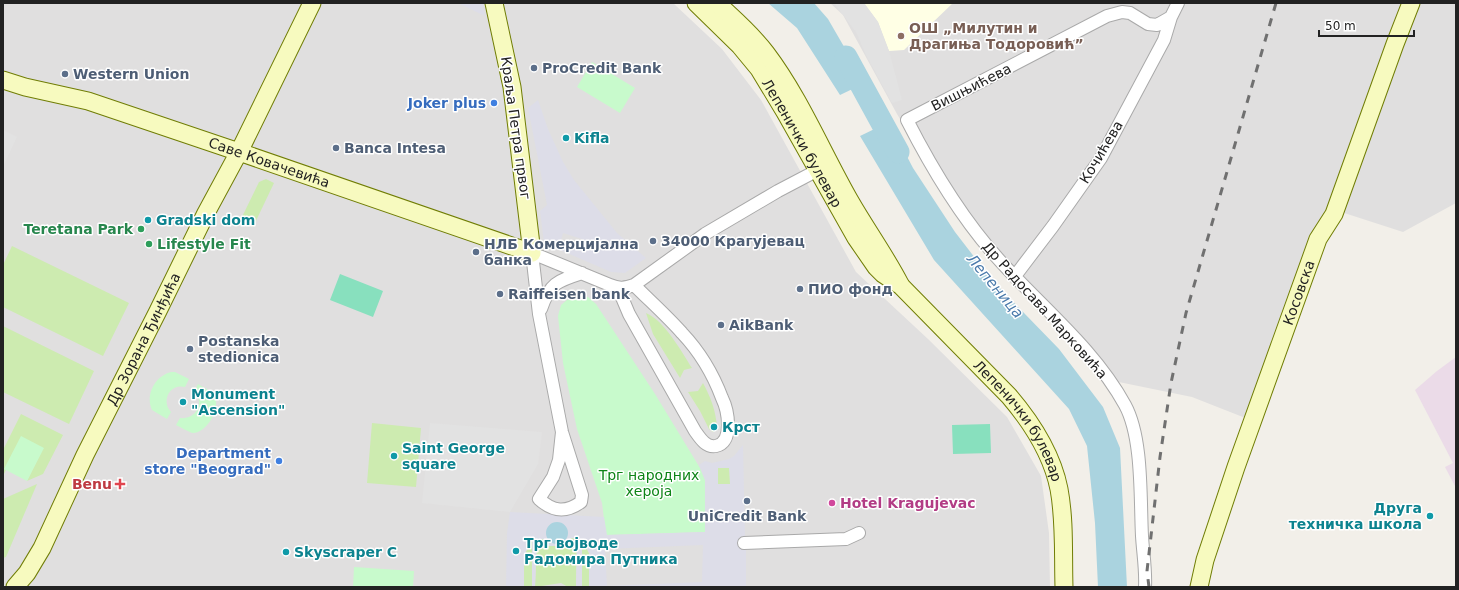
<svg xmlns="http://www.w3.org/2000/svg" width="1459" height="590" viewBox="0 0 1459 590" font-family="'DejaVu Sans',sans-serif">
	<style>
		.residential { fill: #e0dfdf }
		.industrial { fill: #ebdbe8 }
		.education { fill: #ffffe5 }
		.grass { fill: #cdebb0 }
		.park { fill: #c8facc }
		.pitch { fill: #88e0be }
		.parking { fill: #e2e2e2 }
		.plaza { fill: #dddde8; fill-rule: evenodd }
		.water { fill: #aad3df }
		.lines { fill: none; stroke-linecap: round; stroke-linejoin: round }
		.river { stroke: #aad3df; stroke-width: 23 }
		.street-casing { stroke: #a9a9a9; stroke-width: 14 }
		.secondary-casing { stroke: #707d05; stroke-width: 19 }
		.street { stroke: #fff; stroke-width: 12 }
		.secondary { stroke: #f7fabf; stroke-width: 17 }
		.rail { stroke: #707070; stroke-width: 3; stroke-dasharray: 8 8; stroke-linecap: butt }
		.education-dot { fill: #8d6e63; stroke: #fff; stroke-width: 1.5 }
		.service-dot { fill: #5c6f8a; stroke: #fff; stroke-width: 1.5 }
		.shop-dot { fill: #3f7fe0; stroke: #fff; stroke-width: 1.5 }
		.culture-dot { fill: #0f9aa8; stroke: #fff; stroke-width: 1.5 }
		.leisure-dot { fill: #2e9e5b; stroke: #fff; stroke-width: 1.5 }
		.health-dot { fill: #e0444e; stroke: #fff; stroke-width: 1.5 }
		.hotel-dot { fill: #d1479c; stroke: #fff; stroke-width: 1.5 }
		.labels { text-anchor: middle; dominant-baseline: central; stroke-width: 3; stroke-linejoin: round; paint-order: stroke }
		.education-label { font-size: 14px; font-weight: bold; fill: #785e54; stroke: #fff; text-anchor: start }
		.service-label { font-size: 14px; font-weight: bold; fill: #4e5e75; stroke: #fff; text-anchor: start }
		.street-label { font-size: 14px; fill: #222; stroke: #fff }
		.shop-label { font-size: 14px; font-weight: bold; fill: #366cbe; stroke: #fff; text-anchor: end }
		.culture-label { font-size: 14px; font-weight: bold; fill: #0d838f; stroke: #fff; text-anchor: start }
		.leisure-label { font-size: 14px; font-weight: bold; fill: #27864d; stroke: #fff; text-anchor: end }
		.park-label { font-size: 14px; fill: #0c8416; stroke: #fff }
		.health-label { font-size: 14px; font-weight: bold; fill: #be3a42; stroke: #fff; text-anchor: end }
		.hotel-label { font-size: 14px; font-weight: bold; fill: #b23c85; stroke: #fff; text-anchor: start }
		.water-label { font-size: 15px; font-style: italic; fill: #4a7aab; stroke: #fff }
	</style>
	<rect width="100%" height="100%" fill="#f2efe9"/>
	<!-- residential -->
	<path class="residential" d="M3 3H673L722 49 761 100 856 272 928 339 1007 417 1041 476 1049 533 1050 587H3Z
		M830 3H1456V203L1403 232 1335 210 1253 421 1192 397 1109 380 960 218 897 114 843 15Z"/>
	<!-- industrial -->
	<path class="industrial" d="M1456 357V488L1445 467 1453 463 1415 390 1437 371Z"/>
	<!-- education -->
	<path class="education" d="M864 3H953L904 50 889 51 878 22Z"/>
	<!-- grass -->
	<path class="grass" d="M266 179 274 183 253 227 240 221 259 182Z
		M12 246 129 303 103 356 3 307V265Z
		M646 313C665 321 681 351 692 368L684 370 680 378 653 334Z
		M3 326 94 371 69 424 3 392Z
		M703 383C711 398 716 411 717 428L713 432 709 429 700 411 688 392 698 391Z
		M21 414 63 435 43 474 27 481 43 448 4 469 6 470 3 476V450Z
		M372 423 421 428 416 487 367 483Z
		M730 467V484H718V468Z
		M37 484 6 557 3 558V499Z
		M532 538V587H524V556Z
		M571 538H577L576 587H568L561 583 535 587 537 539H543L548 546H566Z
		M581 538 589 553V587H582Z"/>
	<!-- park -->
	<path class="park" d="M592 62 635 88 620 113 577 87Z
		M579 296 588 297 596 304 655 394 700 468 705 480V532L606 535 602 503 577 429 563 363 558 316 561 305 567 300Z
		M171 372H175L189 379 185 387C169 383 161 402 171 412L167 419 152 410C145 395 155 376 171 372Z
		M198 384C204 388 212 391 215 397 220 409 207 433 193 433 188 432 181 427 176 425L180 418C195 420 206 403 194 392Z
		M21 436 44 448 27 481 4 469Z
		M354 567 414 571 413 587H353Z"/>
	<!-- pitch -->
	<path class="pitch" d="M340 274 383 291 373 317 330 300Z
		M990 424 991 453 953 454 952 425Z"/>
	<!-- parking -->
	<path class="parking" d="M834 3H864L878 22 889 51 902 100 892 103 866 55 856 32Z
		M3 130 17 137 3 167Z
		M430 423 542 432 538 464 510 512 422 503Z"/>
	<!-- plaza -->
	<path class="plaza" d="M458 3H483L485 16Z
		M538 100 548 129 563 162 574 180 617 233 646 258 625 273 611 272 544 243 540 211 547 205 528 108ZM563 233 585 240 581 251 560 244Z
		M743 445 745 537 838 534 845 547 834 544 746 547V587H589V553L582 539V587H576L577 539 571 538 566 546H548L543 539H537L535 587H532V539L524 556V587H506L507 533 510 512 604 517 607 535 705 532V480L699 465 705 461 712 463 729 459 734 456ZM718 468H729L730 484H718ZM703 545 702 582 607 586 605 549Z"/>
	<!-- water -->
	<path class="water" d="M768 3H814L828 19 865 83 840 95 797 28Z
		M889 122 913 168 955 232 992 280 1059 349 1103 407 1120 448 1127 587H1098L1095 523 1087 446 1069 409 934 260 860 136Z
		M546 533a11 11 0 1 1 22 0a11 11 0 1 1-22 0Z"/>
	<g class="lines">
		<!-- river -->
		<path class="river" d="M846 57 898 152"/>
		<!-- street casing -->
		<g class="street-casing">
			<path id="street" d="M1015 276 1053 226 1101 158 1164 40 1171 17
				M618 288 629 314 695 431C700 438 706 448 716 446 734 442 728 410 722 398 713 374 699 351 682 333 667 316 650 301 634 285
				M541 309C550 283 557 281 582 273
				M562 432 559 460 553 477 539 499C553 512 566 513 581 502L582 495 562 432 539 314 532 253 610 285C619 289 625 288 634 285L705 234 778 191 818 170
				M744 543 846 539 859 533
				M1145 587C1146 570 1143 553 1142 536 1140 498 1143 438 1125 405 1095 350 1044 309 1002 263 963 221 933 171 907 120L1107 16 1122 12 1130 13 1148 24 1157 25 1171 17 1178 3"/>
		</g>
		<!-- secondary casing -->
		<g class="secondary-casing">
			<g id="secondary">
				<path id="s1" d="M696 3 740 46 759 69 785 112 856 238 876 267 883 274 901 286 1009 396C1032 423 1052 454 1059 489 1065 521 1063 555 1064 587"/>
				<path d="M717 3C734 19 752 34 766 53 800 98 822 152 850 201 866 229 885 255 900 284"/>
				<path id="s2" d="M3 80 25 87 88 101 239 152 532 253 512 87 494 3"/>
				<path id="s3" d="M15 587 27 573 42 548 85 455 158 311 206 213 239 152 312 3"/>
				<path id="s4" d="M1199 587 1205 560 1236 467 1318 239 1334 214 1395 44 1411 3"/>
			</g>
		</g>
		<!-- street -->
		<use href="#street" class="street"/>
		<!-- secondary -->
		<use href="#secondary" class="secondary"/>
		<!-- rail -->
		<path class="rail" d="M1149 587 1147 571 1160 457 1171 383 1186 313 1276 3"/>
	</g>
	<!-- markers -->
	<circle class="education-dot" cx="901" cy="36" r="4"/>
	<g class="service-dot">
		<circle cx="534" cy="68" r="4"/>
		<circle cx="65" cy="74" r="4"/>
		<circle cx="336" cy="148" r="4"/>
		<circle cx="653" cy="241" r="4"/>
		<circle cx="476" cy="252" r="4"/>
		<circle cx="800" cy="289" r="4"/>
		<circle cx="500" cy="294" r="4"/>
		<circle cx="721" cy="325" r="4"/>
		<circle cx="190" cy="349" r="4"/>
		<circle cx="747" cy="501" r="4"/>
	</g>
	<g class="shop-dot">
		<circle cx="494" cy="103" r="4"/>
		<circle cx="279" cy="461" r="4"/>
	</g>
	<g class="culture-dot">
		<circle cx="566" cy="138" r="4"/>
		<circle cx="148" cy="220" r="4"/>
		<circle cx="183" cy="402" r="4"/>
		<circle cx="714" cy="427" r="4"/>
		<circle cx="394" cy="456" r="4"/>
		<circle cx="1430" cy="516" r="4"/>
		<circle cx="516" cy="551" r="4"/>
		<circle cx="286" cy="552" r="4"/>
	</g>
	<g class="leisure-dot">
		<circle cx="141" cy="229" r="4"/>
		<circle cx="149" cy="244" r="4"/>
	</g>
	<path class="health-dot" d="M118 478h4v4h4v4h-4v4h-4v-4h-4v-4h4z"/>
	<circle class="hotel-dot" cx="832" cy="503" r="4"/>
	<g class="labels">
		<!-- education labels -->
		<g class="education-label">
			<text x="909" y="28">ОШ „Милутин и<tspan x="909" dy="16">Драгиња Тодоровић”</tspan></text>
		</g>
		<!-- service labels -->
		<g class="service-label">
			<text x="542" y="68">ProCredit Bank</text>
			<text x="73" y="74">Western Union</text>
			<text x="344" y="148">Banca Intesa</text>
			<text x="661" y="241">34000 Крагујевац</text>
			<text x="484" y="244">НЛБ Комерцијална<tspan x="484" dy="16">банка</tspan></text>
			<text x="808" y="289">ПИО фонд</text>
			<text x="508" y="294">Raiffeisen bank</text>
			<text x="729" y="325">AikBank</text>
			<text x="198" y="341">Postanska<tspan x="198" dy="16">stedionica</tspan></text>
			<text x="747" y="516" text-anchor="middle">UniCredit Bank</text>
		</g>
		<!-- street labels -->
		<g class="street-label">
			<text transform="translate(971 87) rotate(-27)">Вишњићева</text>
			<text transform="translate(516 128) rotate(82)">Краља Петра првог</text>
			<text stroke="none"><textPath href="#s1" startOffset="177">Лепенички булевар</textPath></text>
			<text transform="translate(1101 152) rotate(-59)">Кочићева</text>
			<text stroke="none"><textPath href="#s2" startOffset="279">Саве Ковачевића</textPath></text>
			<text stroke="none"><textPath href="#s4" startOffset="311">Косовска</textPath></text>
			<text transform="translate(1045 310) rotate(48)">Др Радосава Марковића</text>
			<text stroke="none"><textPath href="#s3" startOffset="280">Др Зорана Ђинђића</textPath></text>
			<text stroke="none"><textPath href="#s1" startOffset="533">Лепенички булевар</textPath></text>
		</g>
		<!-- shop labels -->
		<g class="shop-label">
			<text x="486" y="103">Joker plus</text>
			<text x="271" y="453">Department<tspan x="271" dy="16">store "Beograd"</tspan></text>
		</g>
		<!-- culture labels -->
		<g class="culture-label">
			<text x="574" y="138">Kifla</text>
			<text x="156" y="220">Gradski dom</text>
			<text x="191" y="394">Monument<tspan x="191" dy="16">"Ascension"</tspan></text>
			<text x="722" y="427">Крст</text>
			<text x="402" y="448">Saint George<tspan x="402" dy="16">square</tspan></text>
			<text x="1422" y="508" text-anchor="end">Друга<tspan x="1422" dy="16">техничка школа</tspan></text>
			<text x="524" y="543">Трг војводе<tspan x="524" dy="16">Радомира Путника</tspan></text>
			<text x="294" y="552">Skyscraper C</text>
		</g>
		<!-- leisure labels -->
		<g class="leisure-label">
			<text x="133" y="229">Teretana Park</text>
			<text x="157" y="244" text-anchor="start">Lifestyle Fit</text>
		</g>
		<!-- park labels -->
		<g class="park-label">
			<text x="649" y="475">Трг народних<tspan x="649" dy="16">хероја</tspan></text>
		</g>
		<!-- health labels -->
		<g class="health-label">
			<text x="112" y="484">Benu</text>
		</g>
		<!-- hotel labels -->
		<g class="hotel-label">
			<text x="840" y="503">Hotel Kragujevac</text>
		</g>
		<!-- water labels -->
		<g class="water-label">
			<text transform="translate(995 286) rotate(50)">Лепеница</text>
		</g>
	</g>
	<!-- border -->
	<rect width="1459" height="590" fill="none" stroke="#222222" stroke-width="8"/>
	<!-- scale -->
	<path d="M1319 30v6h95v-6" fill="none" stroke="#222222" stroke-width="2"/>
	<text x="1325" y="30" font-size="12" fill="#222222" stroke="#ffffff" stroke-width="3" paint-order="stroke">50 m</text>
</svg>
